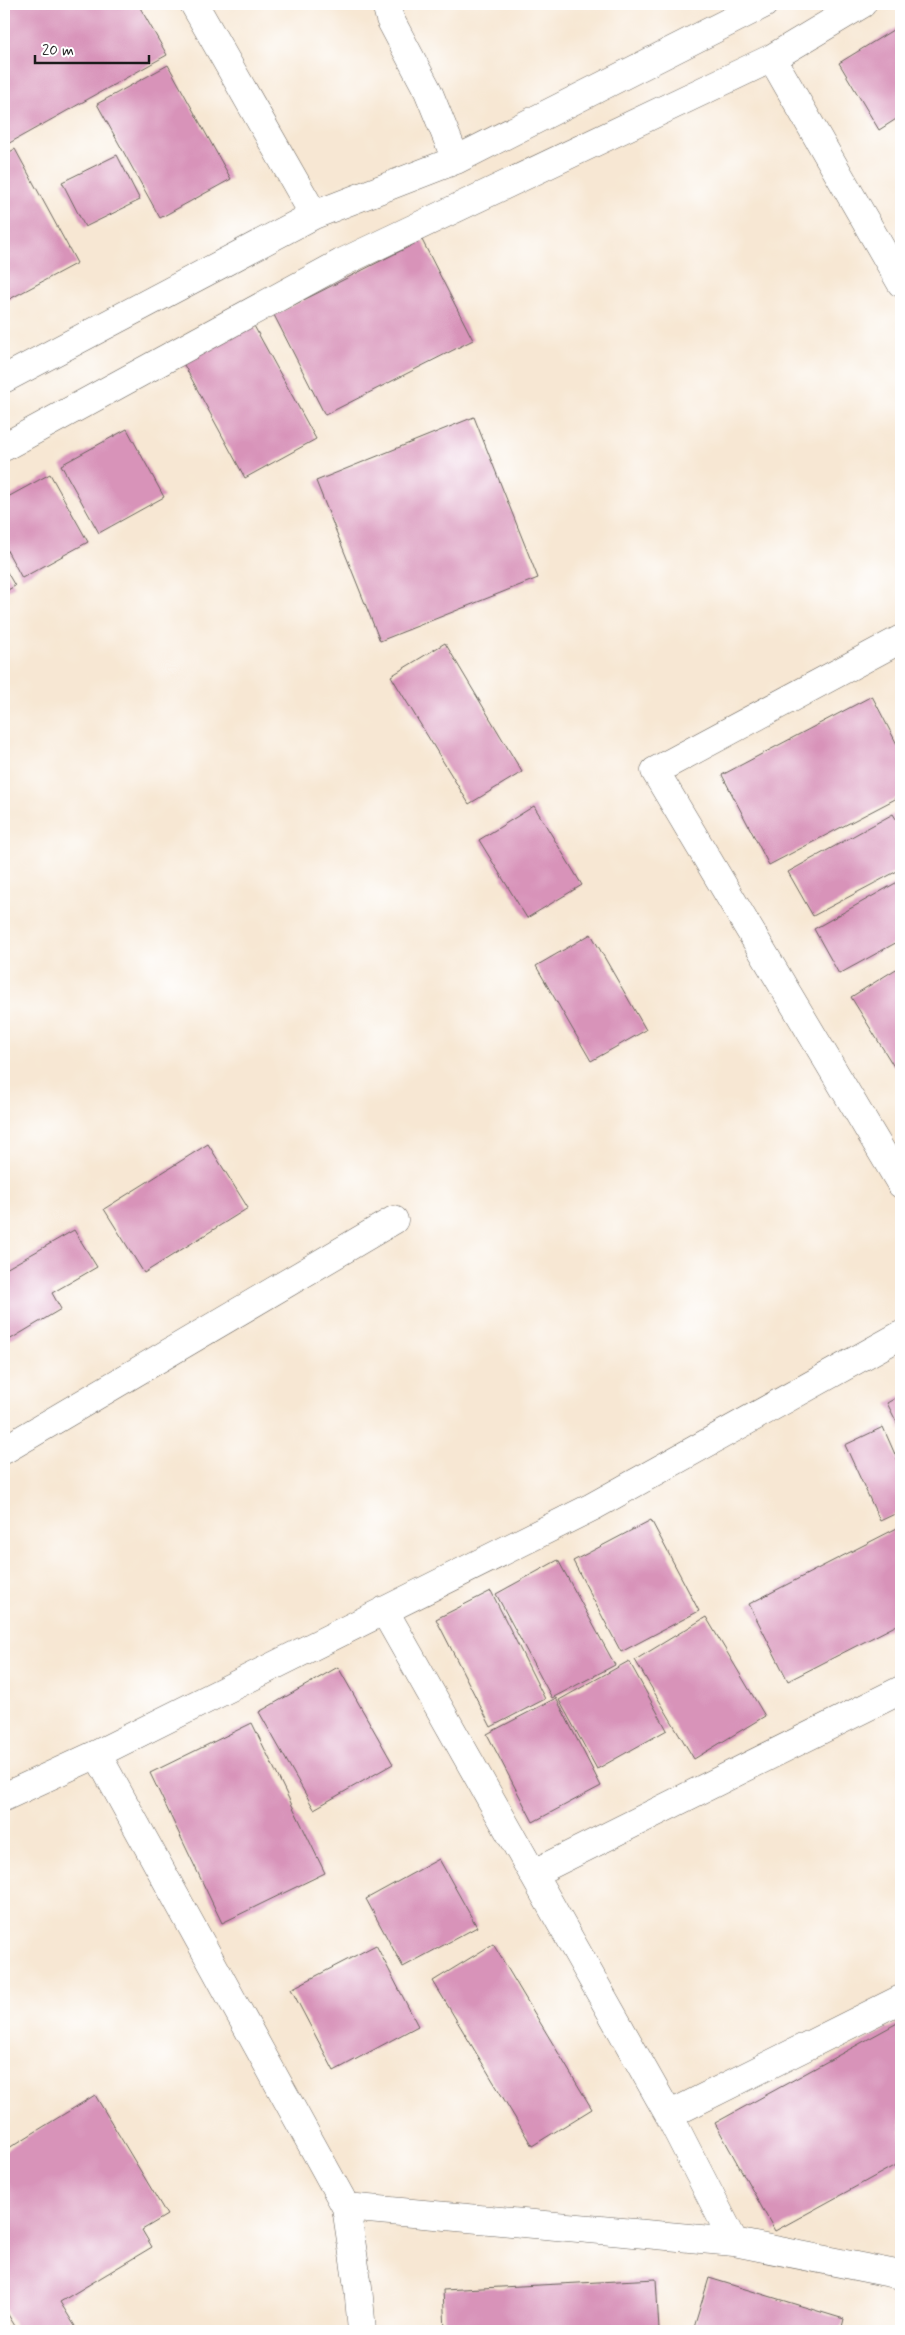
<svg xmlns="http://www.w3.org/2000/svg" width="905" height="2335" viewBox="0 0 905 2335" font-family="Mynerve,sans-serif">
	<style>
		.building { fill: #d893b9 }
		.lines { fill: none; stroke-linecap: round; stroke-linejoin: round }
		.minor-casing { stroke: #69635c; stroke-width: 29 }
		.minor { stroke: #fff; stroke-width: 28 }
	</style>
	<rect width="100%" height="100%" fill="#fff"/>
	<filter id="ink" filterUnits="userSpaceOnUse"><feTurbulence type="fractalNoise" baseFrequency=".02" numOctaves="2"/><feDisplacementMap in="SourceGraphic" scale="10" xChannelSelector="R" yChannelSelector="G"/><feConvolveMatrix kernelMatrix="1 2 1 2 8 2 1 2 1" color-interpolation-filters="sRGB"/></filter>
	<filter id="wash" filterUnits="userSpaceOnUse"><feTurbulence type="fractalNoise" baseFrequency=".0096" numOctaves="4" result="noise"/><feDisplacementMap in="SourceGraphic" scale="20" xChannelSelector="R" yChannelSelector="G"/><feGaussianBlur stdDeviation="1.12" result="paint"/><feColorMatrix in="noise" values="0 0 0 0 0 0 0 0 0 0 0 0 0 0 0 0 0 1.4 0 .05"/><feComposite in="paint" operator="in"/></filter>
	<g filter="url(#wash)">
		<rect width="100%" height="100%" fill="#f7e7d3"/>
		<g id="blocks">
			<!-- building -->
			<path class="building" d="M7 4H138L167 55 4 146V5Z
				M901 25V116L879 130 839 63Z
				M168 65 231 179 160 218 97 104Z
				M15 149 77 263 6 301 4 297V155Z
				M117 155 140 200 85 227 62 182Z
				M422 240 473 340 325 415 274 315Z
				M253 324 316 439 245 478 183 363Z
				M474 417 538 578 380 641 316 481Z
				M127 429 164 497 99 533 61 465Z
				M50 474 88 542 22 578 4 545V499Z
				M4 567 15 586 4 592Z
				M445 643 522 772 469 804 391 676Z
				M872 696 901 752V796L769 865 722 775Z
				M534 806 582 885 527 918 479 840Z
				M893 814 901 827V869L813 916 788 872Z
				M901 880V940L839 974 814 929Z
				M591 934 646 1030 591 1061 536 966Z
				M901 966V1078L851 997Z
				M208 1144 248 1208 144 1273 104 1209Z
				M74 1230 97 1267 52 1293 61 1309 4 1343V1270Z
				M901 1395V1431L887 1403Z
				M883 1427 901 1468V1511L880 1521 845 1445Z
				M651 1520 699 1611 621 1652 573 1561Z
				M901 1526V1623L788 1681 749 1604Z
				M558 1560 615 1665 552 1698 496 1594Z
				M491 1591 545 1699 491 1727 436 1619Z
				M706 1617 765 1716 694 1759 635 1660Z
				M629 1661 667 1730 597 1769 559 1700Z
				M338 1667 393 1764 314 1809 259 1712Z
				M556 1698 601 1786 533 1822 487 1734Z
				M252 1723 325 1873 222 1923 150 1773Z
				M439 1859 477 1927 403 1967 366 1899Z
				M493 1944 592 2109 532 2146 433 1981Z
				M376 1945 418 2026 334 2071 291 1989Z
				M901 2021V2162L775 2231 715 2123Z
				M95 2095 167 2215 142 2230 152 2247 60 2302 78 2331H18L4 2308V2151Z
				M709 2278 844 2319 841 2331H693Z
				M656 2279 659 2330 445 2331 443 2290Z"/>
		</g>
	</g>
	<g filter="url(#ink)">
		<use href="#blocks" fill-opacity="0" stroke="#69635c" stroke-width="1"/>
		<g class="lines">
			<!-- minor casing -->
			<g class="minor-casing">
				<path id="minor" d="M194 4 314 215
					M386 4 390 19 428 91 456 160
					M772 58 901 283
					M4 379 314 215 456 160 764 4
					M4 447 341 263 772 58 862 4
					M901 639 655 771 901 1184
					M4 1450 394 1220
					M384 1610 669 2115 734 2242
					M97 1754 346 2207 358 2287 362 2331
					M4 1797 97 1754 592 1507 901 1335
					M534 1873 901 1690
					M669 2115 901 1999
					M346 2207 734 2242 901 2275"/>
			</g>
			<!-- minor -->
			<use href="#minor" class="minor"/>
		</g>
	</g>
	<!-- margin -->
	<rect width="905" height="2335" fill="none" stroke="#fff" stroke-width="20"/>
	<!-- scale -->
	<path d="M35 55v8h114v-8" fill="none" stroke="#1c1c1c" stroke-width="2.5"/>
	<text x="42" y="55" font-size="15" fill="#1c1c1c" stroke="#ffffff" stroke-width="4" paint-order="stroke">20 m</text>
</svg>
